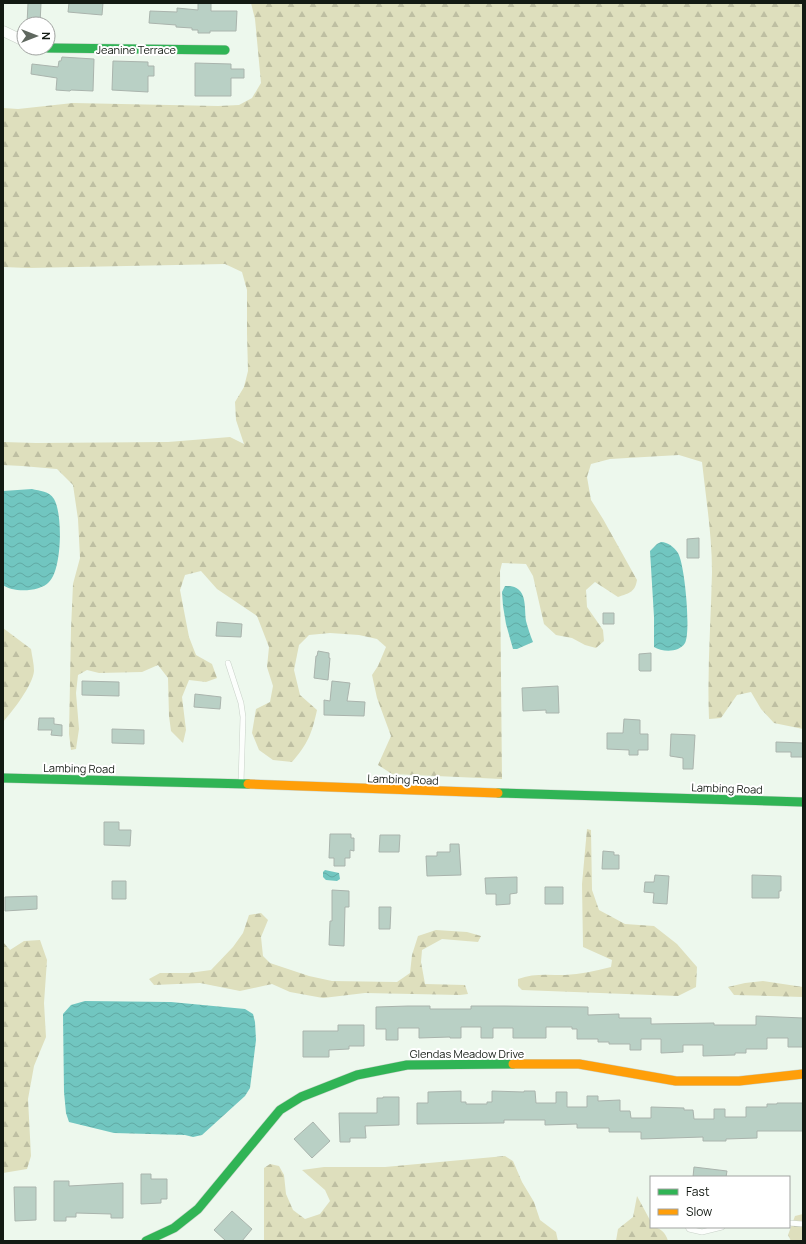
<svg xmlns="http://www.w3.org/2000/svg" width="806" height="1244" viewBox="0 0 806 1244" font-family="Manrope,sans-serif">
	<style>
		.forest { fill: url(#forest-firs) }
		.water { fill: url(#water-waves) }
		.building { fill: #b9d0c5; stroke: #aab4ad }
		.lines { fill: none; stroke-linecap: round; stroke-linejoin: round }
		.lane-casing { stroke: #c9d2c9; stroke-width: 6 }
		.street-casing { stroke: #c9d2c9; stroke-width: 11 }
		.fast-casing { stroke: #c9d2c9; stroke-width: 10 }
		.slow-casing { stroke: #c9d2c9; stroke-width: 10 }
		.lane { stroke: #fcfefc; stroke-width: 5 }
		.street { stroke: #fcfefc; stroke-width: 10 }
		.fast { stroke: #30b455; stroke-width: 9 }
		.slow { stroke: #ff9f0a; stroke-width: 9 }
		.labels { text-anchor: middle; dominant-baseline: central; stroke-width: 4; stroke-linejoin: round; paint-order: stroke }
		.street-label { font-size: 11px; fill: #131a13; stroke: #fff }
	</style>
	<defs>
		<pattern id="forest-firs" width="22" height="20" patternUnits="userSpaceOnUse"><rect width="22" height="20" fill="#dedfbd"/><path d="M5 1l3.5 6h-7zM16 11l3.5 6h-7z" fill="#bebfa2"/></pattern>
		<pattern id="water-waves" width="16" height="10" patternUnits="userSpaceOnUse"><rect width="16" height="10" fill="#71c6c0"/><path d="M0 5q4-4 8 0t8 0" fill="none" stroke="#61aaa4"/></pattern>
	</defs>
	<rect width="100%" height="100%" fill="#edf8ed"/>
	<!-- forest -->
	<path class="forest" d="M251 3H803V729L774 723 761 709 751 692 737 695 721 718 709 719C707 670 711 621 712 572 712 535 706 499 702 462L679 455 610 459 591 464 587 477 591 500 603 519 637 580C635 592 630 593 618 597L595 582 586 590 587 607 603 630 604 641 596 648 585 645 572 638 556 635 544 624 533 576 526 564 502 563 500 571 502 779 392 774 378 765 391 736 377 698 372 675 378 666 386 647 377 639 359 635 330 633 309 635 299 645 294 670 300 695 317 710C312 733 308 744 292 762L273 760 259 750 252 733 256 709 270 702 273 686 267 667 269 647 257 616 217 589 201 571 185 575 180 590 189 637 196 655 212 664 217 678 206 682 189 680 182 697 186 730 183 743 171 731 169 716 168 678 158 665 142 672 99 673 87 670 78 675 76 693 79 729 76 749 71 750 69 734 71 629 73 584 80 558 78 519 73 485 57 469 22 466 3 465V442L36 443 168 442 230 437 244 444 236 420 235 402 244 387 248 371 247 334V290L242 272 225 264 28 268 3 267V108L18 109 73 103 218 106 239 105 252 98 261 83 255 19Z
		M3 628 31 649C32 656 34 664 34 671 33 685 12 712 3 722Z
		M587 829 591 830 592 890 599 910 625 924 654 926 677 944 697 967 696 987 678 996 522 990 518 986V979C533 973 549 975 565 975 580 974 596 971 611 967L612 960 583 947 582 884Z
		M261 913 268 920 261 937 263 956 270 963 309 976 332 981 397 982 410 973 412 955 418 936 436 930 467 932 481 936 478 942 442 939 422 950 421 962 425 984 465 985 468 994 460 995 365 993 323 998 290 992 272 984 240 991 200 983 154 985 149 979 160 973H189L211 970 233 947 243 933 249 915Z
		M40 940 47 960 44 1003 46 1037 34 1066 28 1099 31 1156 27 1169 3 1173V942L10 950 24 941Z
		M763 981 803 987V997L734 995 728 987 745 983Z
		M505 1156 513 1161 522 1182 534 1202 540 1220 556 1232 558 1241H264V1168L270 1164 279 1166 284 1175 286 1194 293 1210 305 1219 320 1214 330 1201 325 1190 302 1170 324 1167H385Z
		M637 1196 651 1222V1227C660 1227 666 1233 668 1241H616L618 1229 633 1217Z
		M803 1214V1241H791L788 1235 795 1216Z"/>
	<!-- water -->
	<path class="water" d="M32 489C40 491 49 491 54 499 63 514 62 570 49 582 40 592 13 593 3 585V491Z
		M661 542C668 542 674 547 678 553 685 565 691 632 685 643 679 653 662 652 654 647V617L650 551 657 544Z
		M505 586C528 585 524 605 526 621 528 628 530 635 533 642L517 649H513L506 624 503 606 502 592Z
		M325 870 339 873 340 879 337 881 326 880 323 877V872Z
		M85 1001 171 1002 245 1009 253 1014 255 1022 256 1040 250 1088 245 1096 202 1135 193 1137 185 1135 114 1133 69 1122 66 1113 64 1092 63 1014 71 1005Z"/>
	<!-- building -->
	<path class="building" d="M28 3H41L40 24H27Z
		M69 3H103L102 15 68 12Z
		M198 3H211V11H237L236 31H210V33H198V30H192V28L176 27V25L149 23 150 11 177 12V8L198 10Z
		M62 57 94 59 93 91 71 90 70 91 56 90 57 78 31 74 32 64 58 67 59 61H61Z
		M113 61 148 62V66H154V76H148V92L112 90Z
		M195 63 231 64V69H244V78H231V96H195Z
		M699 538V558H687V539Z
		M603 613H614V624H603Z
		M217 622 242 624 241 637 216 636Z
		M318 651 329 653V658H330L328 680 314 678 316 656H317Z
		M651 653V671H640L639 670V654Z
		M82 681 119 682V696L82 695Z
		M332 681 350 683 347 701 365 702 364 716 324 715V700L330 701Z
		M558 686 559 713H546V710L523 711 522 688Z
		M195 694 221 697 220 709 194 707Z
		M39 718H54V724L62 725V736L51 735 52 730H38Z
		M624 719 640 720V734H648V750H638V755H629V750L607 749V733H623Z
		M112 729 144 730V744L112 743Z
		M671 734 695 735 693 769H683V758L670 756Z
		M776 742 803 743V757H791V752H776Z
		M104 822H119V830H131L130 846 104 845Z
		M330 834H351V838H354V851L350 850V858H345V866H334V858H329Z
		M380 835H400L399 852H379Z
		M450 844H459L461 875 427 876 426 856H437V852H450Z
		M603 851 614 852V855H619V869H602Z
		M655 875 669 876 667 904 653 903 654 893 644 892 645 882H654Z
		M752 875 781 876V891H779V898H752Z
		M517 877V893L510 894V904L496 905V894H486L485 878Z
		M112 881H126V899H112Z
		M545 887H563V904H545Z
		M332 890 349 891V907H345L344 946 329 945 330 921H332Z
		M37 896V909L5 911V897Z
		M379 907H391L390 929H379Z
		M408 1006H430V1009H471V1006H504L588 1007V1015L619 1014V1018H651V1024L714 1023V1025H756V1016L803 1018V1047H788V1038H767V1049H746V1053H735V1055L703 1056V1045H683V1052L661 1053V1039H641V1050H630V1044H609V1042H598V1039H577V1029H572V1027H546V1038H513V1028H493V1038H481V1027H461V1038H450V1037L419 1038V1028H398V1040H386V1029H376V1007Z
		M338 1025H364V1046H349V1049L329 1050V1057H303V1031H338Z
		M461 1091V1102H466V1104H487V1102H492V1091L524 1092V1091H535L536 1103H556V1092H567V1107H587V1096H598V1101L620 1100V1111H630L631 1118H651V1107L684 1108V1110H693L694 1119H714V1109H725V1117H746V1107H767V1104H777V1103H803V1131H757V1138L726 1139V1141H703V1137L641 1139V1132H609V1128H577V1124L545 1125V1120H504V1123L417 1124V1103H428V1092Z
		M383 1097H399V1125L365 1126 366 1138H350V1142H340L339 1113H377V1098H383Z
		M313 1122 330 1141 312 1158 294 1139Z
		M694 1167 727 1171 726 1177H693Z
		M141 1174H151V1179H167V1199H161V1203L141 1204Z
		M54 1181H69V1186L123 1183V1218H111V1214L76 1213V1217H66V1221H54Z
		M14 1187H36V1220L15 1221Z
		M232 1211 252 1229 242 1241H226L214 1230Z"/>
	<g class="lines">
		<!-- lane casing -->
		<g class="lane-casing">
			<path id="lane" d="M228 663 241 703 243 717 241 783
				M789 1223 803 1224
				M688 1227 689 1229 702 1232 722 1227"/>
		</g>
		<!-- street casing -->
		<g class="street-casing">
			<path id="street" d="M3 31 24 41"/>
		</g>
		<!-- fast casing -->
		<g class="fast-casing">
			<path id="fast" d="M48 48 225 50
				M3 778 248 784
				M498 793 803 802
				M146 1241 174 1228 198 1209 280 1110 301 1097 357 1075 407 1065 513 1064"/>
		</g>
		<!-- slow casing -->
		<g class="slow-casing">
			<path id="slow" d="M248 784 498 793
				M513 1064H579L676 1081H739L803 1074"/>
		</g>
		<!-- lane -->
		<use href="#lane" class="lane"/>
		<!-- street -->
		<use href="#street" class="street"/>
		<!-- fast -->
		<use href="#fast" class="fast"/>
		<!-- slow -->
		<use href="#slow" class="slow"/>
	</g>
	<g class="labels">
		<!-- street labels -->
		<g class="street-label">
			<text x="136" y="49">Jeanine Terrace</text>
			<text transform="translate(79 768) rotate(1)">Lambing Road</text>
			<text transform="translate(403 779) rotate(2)">Lambing Road</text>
			<text transform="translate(727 788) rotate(2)">Lambing Road</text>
			<text x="467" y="1053">Glendas Meadow Drive</text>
		</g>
	</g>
	<!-- border -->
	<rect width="806" height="1244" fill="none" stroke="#131a13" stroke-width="8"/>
	<!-- legend -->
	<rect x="650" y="1176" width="140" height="52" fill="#ffffff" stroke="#a1a3a1"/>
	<rect x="658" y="1189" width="20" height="6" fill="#30b455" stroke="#a1a3a1"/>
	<text x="686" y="1196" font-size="12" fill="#131a13">Fast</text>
	<rect x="658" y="1209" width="20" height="6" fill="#ff9f0a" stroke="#a1a3a1"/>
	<text x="686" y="1216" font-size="12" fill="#131a13">Slow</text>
	<!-- north arrow -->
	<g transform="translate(36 36) rotate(90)"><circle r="19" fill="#ffffff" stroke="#a1a3a1"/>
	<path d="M0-3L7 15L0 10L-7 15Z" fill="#5f685f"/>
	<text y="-6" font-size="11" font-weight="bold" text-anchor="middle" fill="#131a13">N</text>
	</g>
</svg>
